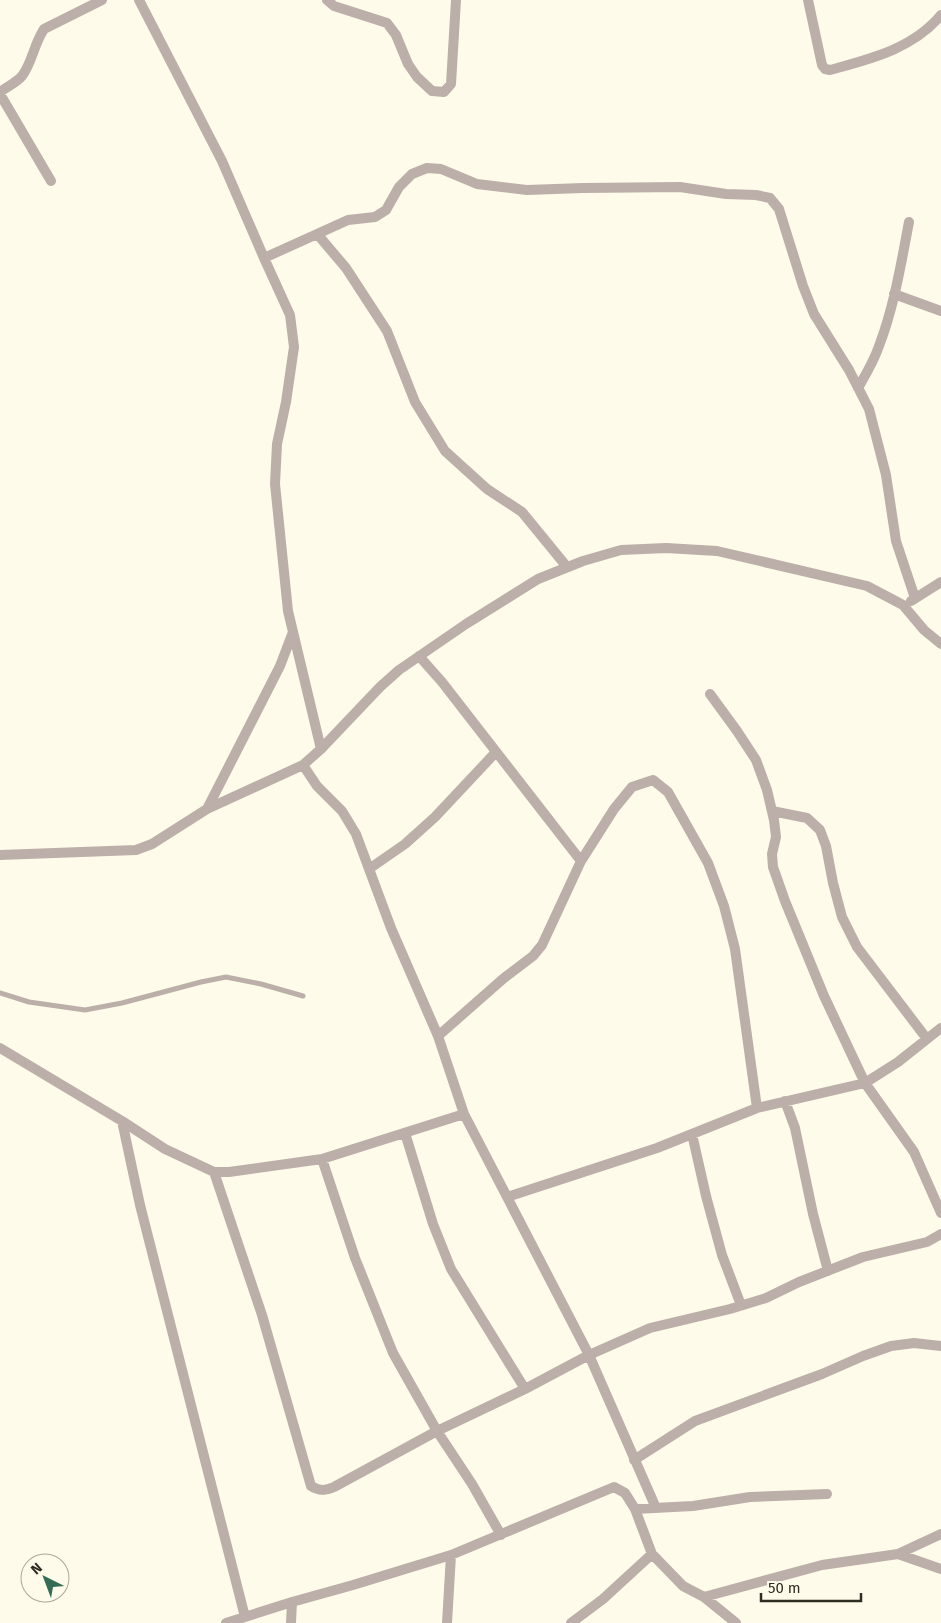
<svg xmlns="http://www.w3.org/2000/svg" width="941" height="1623" viewBox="0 0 941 1623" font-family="'Fira Sans',sans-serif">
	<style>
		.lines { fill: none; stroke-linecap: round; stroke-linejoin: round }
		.lane { stroke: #bcafa9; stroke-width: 5 }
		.street { stroke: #bcafa9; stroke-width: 10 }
	</style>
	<rect width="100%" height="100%" fill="#fefbea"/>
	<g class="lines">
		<!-- lane -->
		<path class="lane" d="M0 993 29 1002 85 1010 122 1003 201 982 226 977 261 984 303 996"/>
		<!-- street -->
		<path class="street" d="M139 0 222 161 264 258 290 315 294 347 286 402 277 444 275 484 288 611 321 749
			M327 0 334 6 387 23 396 35 408 64 417 77 432 91 444 92 451 84 456 0
			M808 0 822 65 825 69 830 70C870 59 913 49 941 15
			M0 92C7 87 17 82 22 76 32 63 34 44 44 29L102 0
			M0 94 51 181
			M318 235 346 268 387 331 415 402 445 451 487 489 522 512 567 567
			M264 258 348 220 375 217 386 210 399 187 412 174 427 168 441 169 477 184 527 190 583 188 680 187 726 194 756 195 770 198 779 209 803 286 814 314 849 370 869 409 886 475 896 541 915 598
			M894 294 941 311
			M858 388C866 374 874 361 879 346 894 307 901 264 909 222
			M911 601 941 582
			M419 656 442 682 581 861
			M710 694 737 731 756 760 767 790 774 820 776 837 772 854 773 867 785 901 824 996 865 1083 914 1152 941 1213
			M303 765 317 786 342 811 356 834 391 928 438 1036 464 1114 589 1355 656 1508
			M207 809 280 666 293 632
			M772 811 807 818 820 830 826 846 833 883 842 917 857 947 927 1039
			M0 855 136 850 152 844 207 809 303 765 321 749 380 687 399 670 466 624 538 579 583 561 621 550 666 548 717 551 867 586 903 605 924 630 941 644
			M369 869 405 844 435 817 496 752
			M438 1036 504 978 533 956 542 945 581 861 614 809 632 787 653 780 668 792 708 863 724 906 735 949 757 1108
			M0 1048 122 1121 165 1149 214 1172H229L322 1159 464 1114
			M785 1101 795 1128 813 1214 828 1271
			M122 1121 140 1205 245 1617
			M405 1133 433 1224 451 1269 525 1389
			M692 1134 706 1196 722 1255 741 1305
			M322 1159 355 1258 393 1353 437 1431 472 1484 501 1535
			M214 1172 262 1315 311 1486C319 1491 325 1491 334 1487L437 1431 525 1389 589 1355 650 1328 730 1309 766 1298 799 1282 863 1257 927 1242 941 1234
			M507 1197 657 1148 757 1108 865 1083 898 1062 941 1028
			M634 1460 695 1421 822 1374 863 1356 891 1346 914 1343 941 1346
			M635 1509 693 1506 750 1497 827 1494
			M898 1554 941 1569
			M704 1597 822 1565 898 1554 941 1534
			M226 1623 292 1602 353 1585 451 1555 614 1487 625 1493 635 1509 652 1554 683 1586 704 1597 736 1623
			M291 1623 292 1602
			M447 1623 451 1555
			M571 1623 603 1599 652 1554"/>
	</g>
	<!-- north arrow -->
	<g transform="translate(45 1578) rotate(318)"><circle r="24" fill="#fefbea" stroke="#aba89a"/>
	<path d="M0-4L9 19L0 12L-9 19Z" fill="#346d55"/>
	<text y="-8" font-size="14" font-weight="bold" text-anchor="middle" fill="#2f2c21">N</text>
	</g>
	<!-- scale -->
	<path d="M761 1593v8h100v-8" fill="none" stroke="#2f2c21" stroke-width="2.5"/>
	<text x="768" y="1593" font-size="15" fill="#2f2c21" stroke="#fefbea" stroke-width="4" paint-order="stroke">50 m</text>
</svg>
